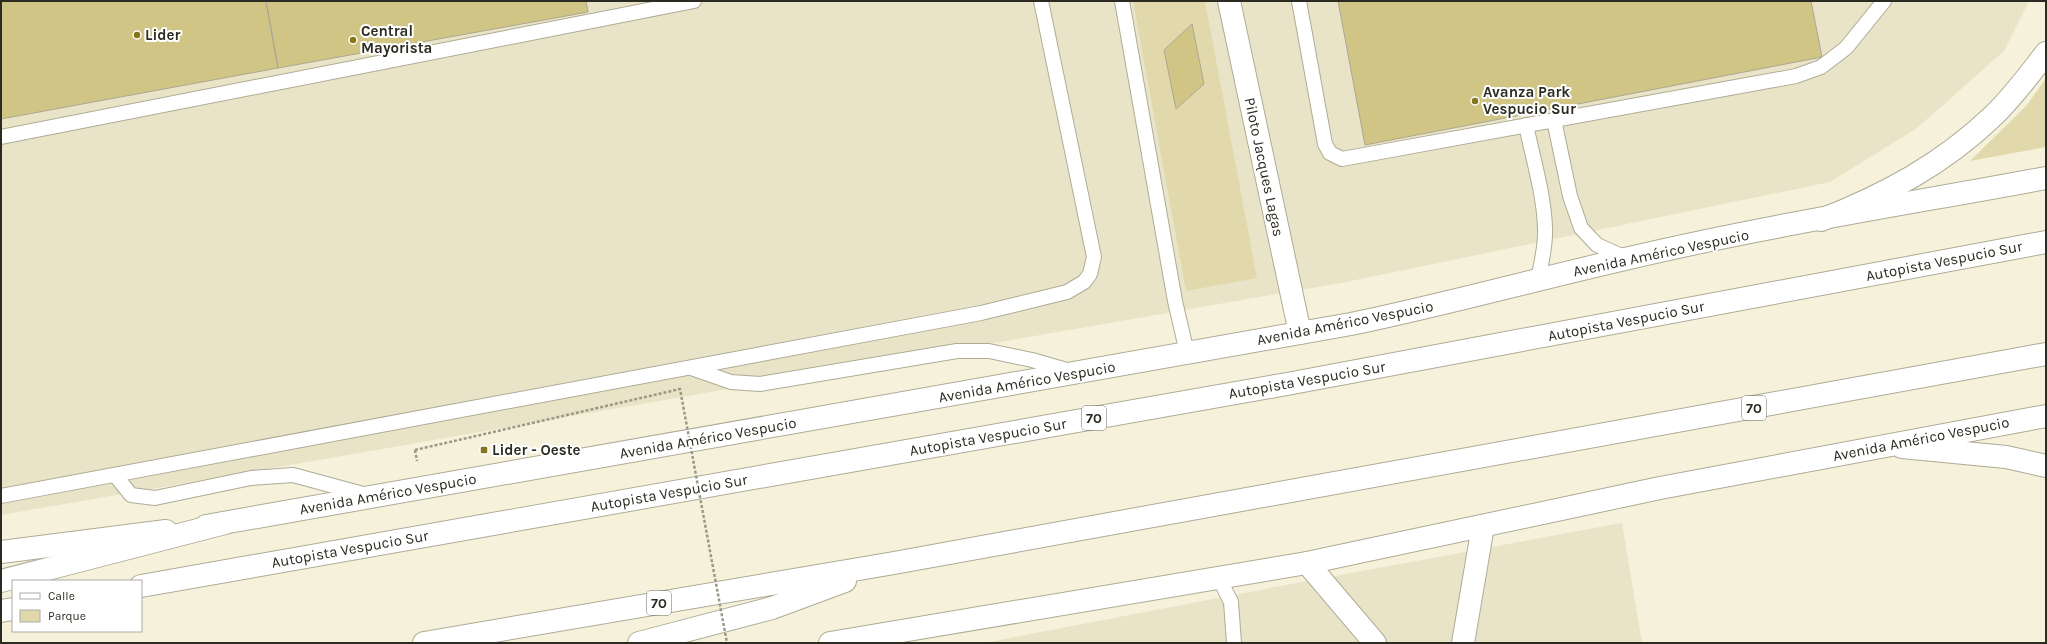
<svg xmlns="http://www.w3.org/2000/svg" width="2047" height="644" viewBox="0 0 2047 644" font-family="Karla,sans-serif">
	<style>
		.built { fill: #e9e4c7 }
		.green { fill: #e1d9ac }
		.building { fill: #d1c586; stroke: #aba792 }
		.lines { fill: none; stroke-linecap: round; stroke-linejoin: round }
		.service-casing { stroke: #afab96; stroke-width: 16 }
		.minor-casing { stroke: #afab96; stroke-width: 24 }
		.secondary-casing { stroke: #afab96; stroke-width: 24 }
		.primary-casing { stroke: #afab96; stroke-width: 24 }
		.motorway-casing { stroke: #afab96; stroke-width: 24 }
		.path { stroke: #9a9887; stroke-width: 2.5; stroke-dasharray: 3 2; stroke-linecap: butt }
		.service { stroke: #fff; stroke-width: 14 }
		.minor { stroke: #fff; stroke-width: 22 }
		.secondary { stroke: #fff; stroke-width: 22 }
		.primary { stroke: #fff; stroke-width: 22 }
		.motorway { stroke: #fff; stroke-width: 22 }
		.path-bridge { stroke: #9a9887; stroke-width: 2.5; stroke-dasharray: 3 2; stroke-linecap: butt }
		.poi-dot { fill: #85761a; stroke: #fff; stroke-width: 1.5 }
		.labels { text-anchor: middle; dominant-baseline: central; stroke-width: 4; stroke-linejoin: round; paint-order: stroke }
		.shield { fill: #fff; stroke: #6b6b64; stroke-width: 1 }
		.shield-label { font-size: 14px; font-weight: bold; fill: #2c2b22 }
		.poi-label { font-size: 15px; font-weight: bold; fill: #2c2b22; stroke: #fff; text-anchor: start }
		.street-label { font-size: 15px; fill: #2c2b22; stroke: #fff }
	</style>
	<rect width="100%" height="100%" fill="#f5f1da"/>
	<!-- built -->
	<path class="built" d="M1 1H2029L2004 51 1917 128 1830 182 1346 282 1 515Z
		M1622 523 1642 643H984L1286 585Z"/>
	<!-- green -->
	<path class="green" d="M1133 1H1205L1257 278 1186 291Z
		M2046 78V147L1970 161 2027 105Z"/>
	<!-- building -->
	<path class="building" d="M1 1H266L278 68 1 119Z
		M266 1H586L588 12 278 68Z
		M1338 1H1811L1822 57 1365 145Z
		M1192 24 1204 84 1176 109 1164 50Z"/>
	<g class="lines">
		<!-- service casing -->
		<g class="service-casing">
			<path id="service" d="M1122 1 1175 301 1187 353
				M1299 1 1325 144 1330 153 1342 159 1796 76 1821 67 1846 48 1884 1
				M1554 120 1570 196 1581 228 1597 245 1626 258
				M1526 125C1533 159 1544 194 1545 228 1546 246 1541 263 1538 280
				M1 137 694 1
				M691 368 731 382 760 384 957 351H989L1032 360 1070 371
				M115 475 131 495 155 498 251 478 293 475 367 495
				M1 496 981 313 1067 292 1084 282 1090 274 1094 257 1041 1
				M1219 578 1231 602 1234 643"/>
		</g>
		<!-- minor casing -->
		<g class="minor-casing">
			<path id="minor" d="M1229 1 1300 333
				M1307 563 1375 643
				M1463 643 1483 526"/>
		</g>
		<!-- secondary casing -->
		<g class="secondary-casing">
			<path id="secondary" d="M1902 447 2006 457 2046 466"/>
		</g>
		<!-- primary casing -->
		<g class="primary-casing">
			<path id="primary" d="M206 526 1351 324C1443 305 1533 280 1625 259 1764 226 1906 204 2046 178
				M1 552 166 531
				M830 643 1307 563 1660 488 2046 416"/>
		</g>
		<!-- motorway casing -->
		<g class="motorway-casing">
			<path id="motorway" d="M1821 220C1885 195 1943 164 1993 116 2013 97 2029 75 2046 53
				M1 581 225 523
				M141 586 1287 384 2046 242
				M1 611 13 609
				M424 643 894 563 2046 354
				M639 643 772 608 845 581"/>
		</g>
		<!-- path -->
		<path class="path" d="M415 450 417 461"/>
		<!-- service -->
		<use href="#service" class="service"/>
		<!-- minor -->
		<use href="#minor" class="minor"/>
		<!-- secondary -->
		<use href="#secondary" class="secondary"/>
		<!-- primary -->
		<use href="#primary" class="primary"/>
		<!-- motorway -->
		<use href="#motorway" class="motorway"/>
		<!-- path-bridge -->
		<path class="path-bridge" d="M415 450 680 389 727 643"/>
	</g>
	<!-- markers -->
	<g class="poi-dot">
		<circle cx="137" cy="35" r="4"/>
		<circle cx="353" cy="40" r="4"/>
		<circle cx="1475" cy="101" r="4"/>
		<rect x="480" y="446" width="8" height="8" rx="2"/>
	</g>
	<g class="labels">
		<!-- shield labels -->
		<g class="shield">
			<rect x="1742" y="396" width="24" height="24" rx="3"/>
			<rect x="1082" y="406" width="24" height="24" rx="3"/>
			<rect x="647" y="591" width="24" height="24" rx="3"/>
		</g>
		<g class="shield-label">
			<text x="1754" y="408">70</text>
			<text x="1094" y="418">70</text>
			<text x="659" y="603">70</text>
		</g>
		<!-- poi labels -->
		<g class="poi-label">
			<text x="361" y="31">Central<tspan x="361" dy="17">Mayorista</tspan></text>
			<text x="145" y="35">Lider</text>
			<text x="1483" y="92">Avanza Park<tspan x="1483" dy="17">Vespucio Sur</tspan></text>
			<text x="492" y="450">Lider - Oeste</text>
		</g>
		<!-- street labels -->
		<g class="street-label">
			<text transform="translate(1264 167) rotate(78)">Piloto Jacques Lagas</text>
			<text transform="translate(1661 253) rotate(-12)">Avenida Américo Vespucio</text>
			<text transform="translate(1944 261) rotate(-11)">Autopista Vespucio Sur</text>
			<text transform="translate(1626 321) rotate(-11)">Autopista Vespucio Sur</text>
			<text transform="translate(1345 323) rotate(-11)">Avenida Américo Vespucio</text>
			<text transform="translate(1307 380) rotate(-10)">Autopista Vespucio Sur</text>
			<text transform="translate(1027 382) rotate(-10)">Avenida Américo Vespucio</text>
			<text transform="translate(988 437) rotate(-10)">Autopista Vespucio Sur</text>
			<text transform="translate(708 438) rotate(-10)">Avenida Américo Vespucio</text>
			<text transform="translate(1921 439) rotate(-11)">Avenida Américo Vespucio</text>
			<text transform="translate(669 493) rotate(-10)">Autopista Vespucio Sur</text>
			<text transform="translate(388 494) rotate(-10)">Avenida Américo Vespucio</text>
			<text transform="translate(350 549) rotate(-10)">Autopista Vespucio Sur</text>
		</g>
	</g>
	<!-- border -->
	<rect width="2047" height="644" fill="none" stroke="#2c2b22" stroke-width="4"/>
	<!-- legend -->
	<rect x="12" y="580" width="130" height="52" fill="#ffffff" stroke="#abaaa7"/>
	<rect x="20" y="593" width="20" height="6" fill="#ffffff" stroke="#abaaa7"/>
	<text x="48" y="600" font-size="12" fill="#2c2b22">Calle</text>
	<rect x="20" y="610" width="20" height="12" fill="#e1d9ac" stroke="#abaaa7"/>
	<text x="48" y="620" font-size="12" fill="#2c2b22">Parque</text>
</svg>
